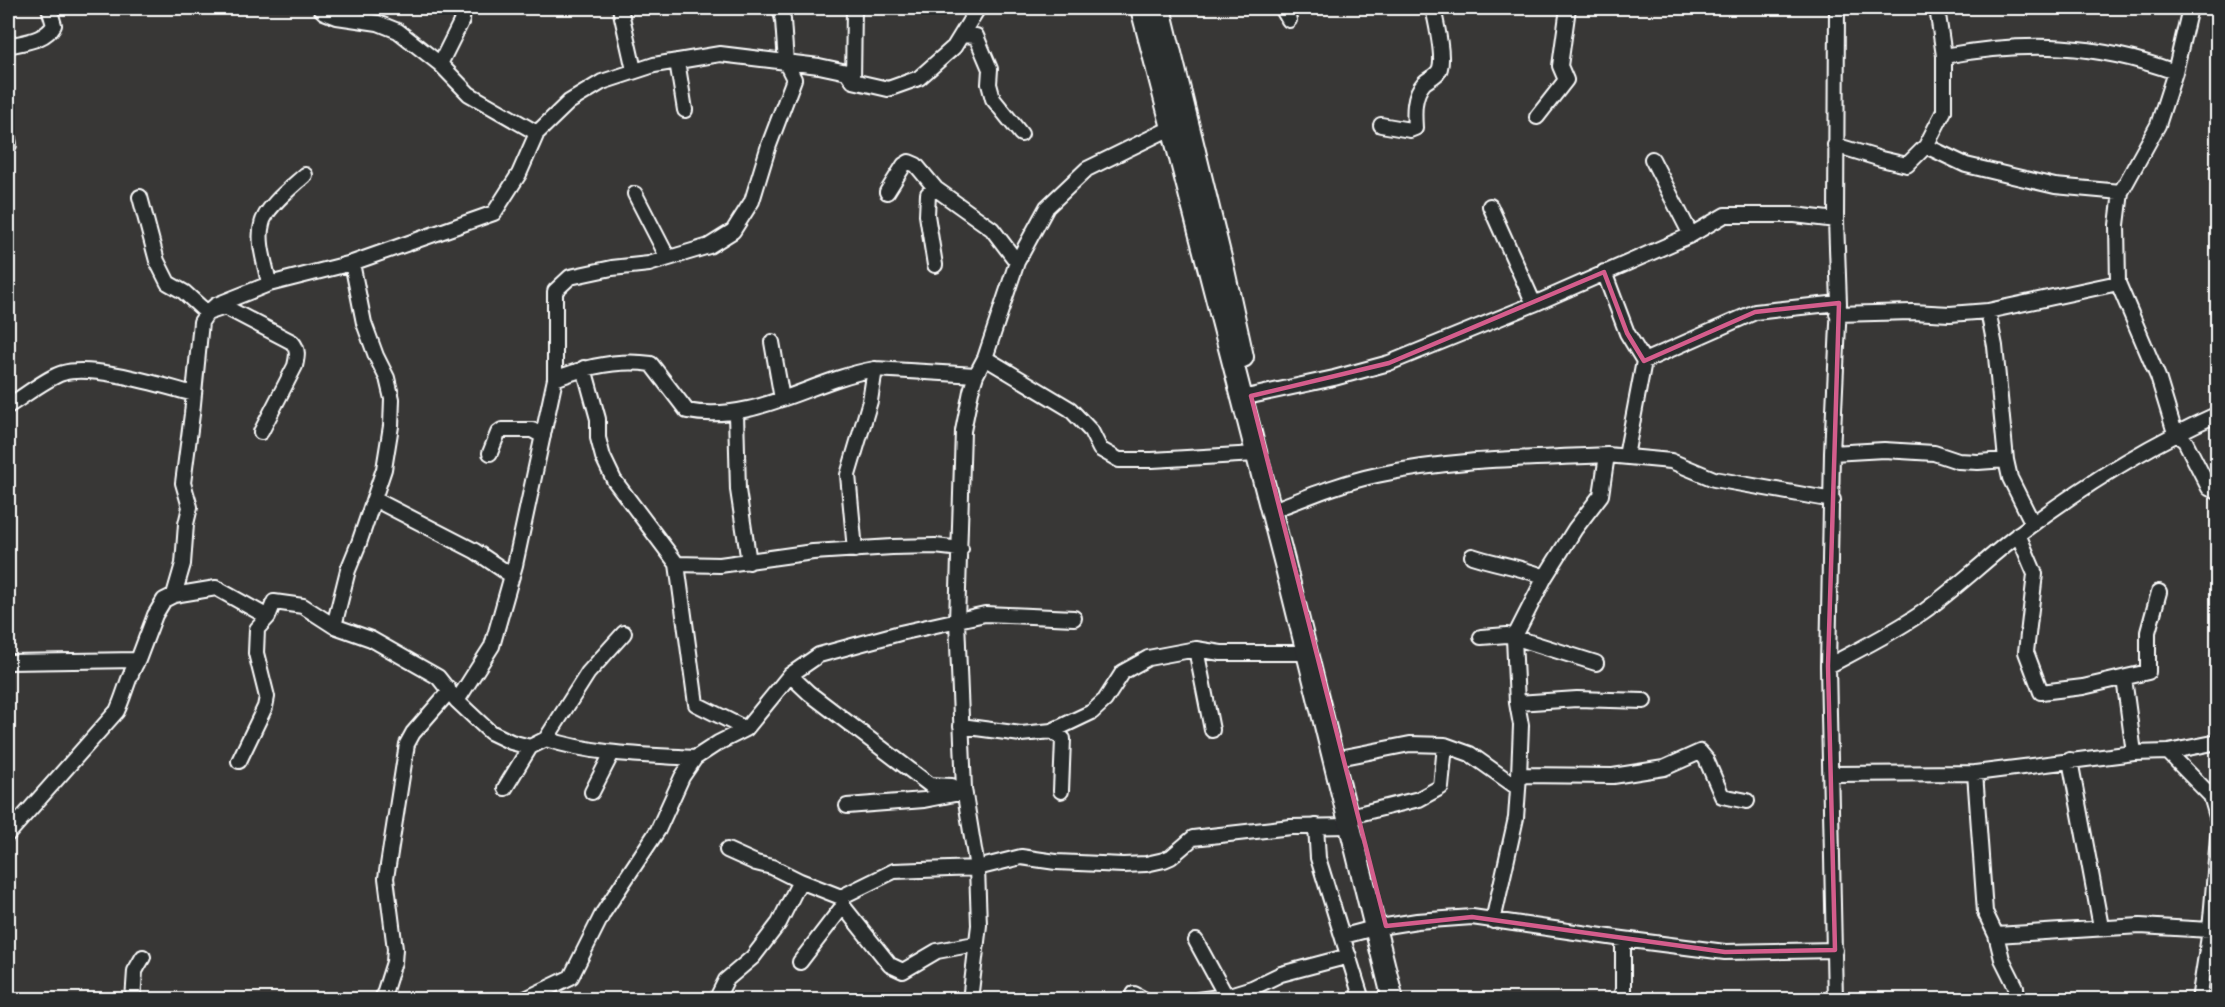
<svg xmlns="http://www.w3.org/2000/svg" width="2225" height="1007" viewBox="0 0 2225 1007" font-family="Caveat,sans-serif">
	<style>
		.lines { fill: none; stroke-linecap: round; stroke-linejoin: round }
		.minor-casing { stroke: #fff; stroke-width: 18 }
		.highway-casing { stroke: #fff; stroke-width: 24 }
		.minor { stroke: #2a2d2e; stroke-width: 14 }
		.highway { stroke: #2a2d2e; stroke-width: 20 }
		.marked { fill: none; stroke: #d45d8c; stroke-width: 4.5; stroke-linejoin: round }
	</style>
	<rect width="100%" height="100%" fill="#383736"/>
	<filter id="ink" filterUnits="userSpaceOnUse"><feTurbulence type="fractalNoise" baseFrequency=".0167" numOctaves="2"/><feDisplacementMap in="SourceGraphic" scale="12" xChannelSelector="R" yChannelSelector="G"/><feConvolveMatrix kernelMatrix="1 2 1 2 8 2 1 2 1" color-interpolation-filters="sRGB"/></filter>
	<g filter="url(#ink)">
		<g class="lines">
			<!-- minor casing -->
			<g class="minor-casing">
				<path id="minor" d="M320 8 324 12 337 17 378 23 398 31 440 64 469 94 537 133
					M620 8 634 70
					M1282 8 1289 20
					M2190 8 2175 72 2158 125 2121 192 2117 225 2118 283 2158 377 2175 433 2185 441 2209 488 2218 492
					M962 35 976 36 990 69 989 84 993 99 1021 134
					M8 46C24 42 45 41 54 25L49 8
					M1944 56C2027 41 2096 43 2175 72
					M677 61 685 110
					M440 64 462 20 463 8
					M853 81 854 8
					M1537 117 1566 80 1560 66 1568 8
					M1381 125 1410 130 1415 128C1414 113 1413 95 1424 83 1429 78 1438 76 1440 68 1444 55 1436 22 1433 8
					M8 139 9 145
					M1835 145 1881 159 1907 165 1926 146 1944 111V56L1937 8
					M1926 146 1966 165 2055 186 2121 192
					M1652 159 1691 235
					M887 192 904 165 909 162 916 165 936 189
					M635 194 668 258
					M140 197 157 261 168 283 184 292 207 313 225 307 292 342C299 350 297 357 295 366L261 432
					M1490 206 1534 304
					M935 265 927 215 928 194 936 189 992 229 1017 262
					M1604 272 1627 333 1644 361 1626 456
					M269 284C266 265 257 243 262 224 265 208 292 187 305 175
					M1988 311 1995 346 2006 460 2010 478 2033 524
					M1837 314 1912 312 1950 314 1988 311 2118 283
					M772 342 782 399
					M985 358 1070 409 1091 431 1100 449 1119 460H1152L1256 454
					M1644 361 1755 312 1839 303
					M584 368 598 419V438L603 457 614 480 677 564 696 704 746 729
					M555 379C585 367 618 359 651 364L687 411C754 424 811 380 875 369L976 375
					M1251 396 1334 378 1389 363 1534 304 1691 235 1725 215H1795L1836 220
					M8 406C23 397 48 377 63 373 93 364 163 386 194 394
					M736 413 738 490 749 562
					M490 453 498 433 502 430H532L543 436
					M1832 453 1884 450 1934 453 1958 461 1978 462 2006 460
					M1607 455 1671 461 1714 479 1833 500
					M374 499 475 551 512 576
					M1281 507C1312 495 1344 482 1377 475 1453 458 1530 459 1607 455L1601 495 1575 529 1545 577 1514 638 1517 703 1521 725 1519 775 1516 818 1493 921
					M2018 534 2035 574 2026 652 2041 692 2083 687 2148 672V632L2159 592
					M855 550 848 475 870 401 875 369
					M1472 556C1496 564 1521 567 1545 577
					M677 564 720 565 813 552 892 547 935 546 961 549
					M174 595 183 564 186 524 190 507 183 483 192 414 201 322 207 313 216 305 269 284 352 263 494 213 519 174 537 133 569 102 602 82 654 65 720 54 819 66 847 72 853 81 888 89 919 78 954 47 978 8
					M334 626 348 570 359 543 384 469 391 426 392 399 387 378 376 356 364 323 352 263
					M1481 637 1507 635 1596 663
					M1196 649 1212 730
					M8 662 138 660 155 615 164 600 174 595 216 588 268 617 274 602 303 606 334 626 371 639 438 677 457 701 490 732 511 742 530 747 546 739C595 755 644 755 695 758
					M1828 666C1860 649 1893 633 1923 612 1957 588 1986 559 2019 534 2081 487 2146 446 2218 414
					M790 675 809 693 930 785 952 786 960 793 964 789
					M2124 678 2134 753
					M457 701 492 646 515 565 555 379V291L570 277 612 268 649 264 709 246 733 231 752 201 769 145 794 79 786 63 783 20 780 8
					M1517 703 1577 699 1644 701
					M961 726 1021 734 1052 731 1092 712 1105 700 1123 672 1148 658 1196 649 1221 653H1306
					M1052 731 1063 739 1061 791
					M546 739 588 673 624 633
					M1445 745 1470 754 1518 788
					M2168 752 2211 796 2218 820
					M1344 757 1410 744 1445 745 1441 787 1419 799 1358 814
					M2070 760 2101 927
					M239 761 265 707 267 697 256 653 257 629 268 617
					M1975 773 1985 912 1996 935 2002 959 2016 987 2017 1000
					M1831 774 1975 773 2134 753 2168 752 2218 742
					M1519 775 1613 776 1664 768 1700 752 1706 759 1722 796 1747 801
					M505 788 530 747
					M592 792 612 753
					M847 806 924 800 960 793
					M1316 826 1318 858 1362 1000
					M8 834 117 711C125 694 128 676 138 660
					M727 850 756 863 772 867 800 881
					M843 906 890 965 903 971 937 951 975 944
					M1386 926 1417 921 1472 917 1623 939 1725 952 1835 950
					M1996 935 2140 926 2210 930
					M1344 936 1374 928
					M1196 941 1226 996
					M800 962 843 906 842 899
					M1134 994 1145 1000
					M133 1000 135 971 143 957
					M382 1000 394 962 395 949 386 878 407 744 413 733 447 694 448 688
					M523 1000 571 977 603 913 658 830 682 777 695 758 718 743 746 729 790 675 819 655 900 633 985 614 1074 618
					M716 1000 726 980 753 957 779 923 800 881 841 897 894 871 977 868 1021 857 1056 862 1123 865 1146 864 1164 860 1171 857 1193 838 1291 827 1349 826
					M970 1000 979 925 977 868 964 789 957 621 963 431 971 391 976 375 985 358 1017 262 1047 207 1087 169 1173 127
					M1198 1000 1226 996 1252 988 1281 974 1349 956
					M1620 1000 1623 989V939
					M1835 1000 1828 666 1832 453 1839 303 1836 220 1837 8
					M2199 1000 2210 930 2218 837"/>
			</g>
			<!-- highway casing -->
			<g class="highway-casing">
				<path id="highway" d="M1141 8 1285 564 1393 1000
					M1160 8 1224 270 1243 357"/>
			</g>
			<!-- minor -->
			<use href="#minor" class="minor"/>
			<!-- highway -->
			<use href="#highway" class="highway"/>
		</g>
	</g>
	<!-- marked area -->
	<path class="marked" d="M1604 272 1627 333 1644 361 1755 312 1839 303 1828 666 1835 950 1725 952 1472 917 1386 926 1251 396 1389 363Z"/>
	<!-- margin -->
	<rect width="2225" height="1007" fill="none" stroke="#2a2d2e" stroke-width="30"/>
	<rect x="15" y="15" width="2195" height="977" fill="none" stroke="#fff" stroke-width="2" filter="url(#ink)"/>
</svg>
